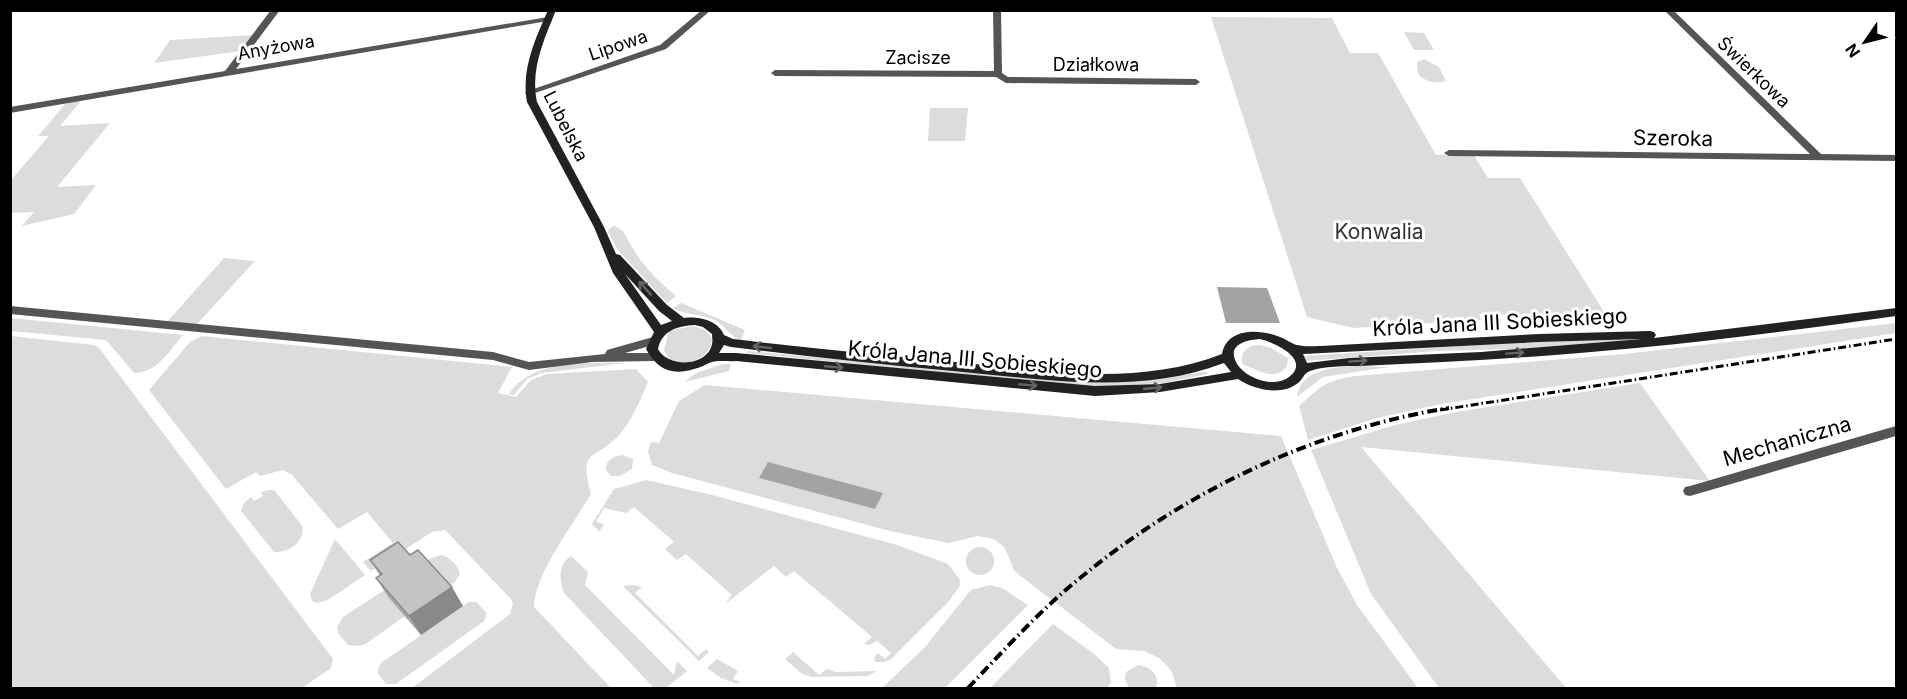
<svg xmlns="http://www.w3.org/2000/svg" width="1907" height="699" viewBox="0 0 1907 699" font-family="Inter,sans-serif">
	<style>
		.green { fill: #dcdcdc }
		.water { fill: #a3a3a3 }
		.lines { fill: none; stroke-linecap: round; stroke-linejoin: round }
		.minor { fill: #555; fill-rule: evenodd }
		.secondary { fill: #222; fill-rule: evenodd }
		.rail-far1 { stroke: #000; stroke-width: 3; stroke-dasharray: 8 3 1.5 3; stroke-linecap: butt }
		.rail { stroke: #000; stroke-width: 4; stroke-dasharray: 10 4 1.5 4; stroke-linecap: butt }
		.wall { fill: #a9a9a9 }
		.shaded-wall { fill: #898989 }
		.building { fill: #c4c4c4; stroke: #898989; stroke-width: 1.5 }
		.oneway { stroke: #646464 }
		.labels { text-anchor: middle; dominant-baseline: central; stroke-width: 6; stroke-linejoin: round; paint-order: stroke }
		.far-street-label { font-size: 18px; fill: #000; stroke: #fff }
		.street-label { font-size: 21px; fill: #000; stroke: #fff }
		.park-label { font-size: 21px; fill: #333; stroke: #fff }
	</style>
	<rect width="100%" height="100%" fill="#fff"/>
	<!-- green -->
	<path class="green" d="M1211 17 1332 18 1350 53H1378L1436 155 1473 154 1488 178H1520L1611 323H1526L1521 315 1479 314 1481 320 1353 328 1307 317Z
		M1404 32 1424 33 1434 50H1414Z
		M254 35 241 51 154 63 170 40Z
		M1424 59 1439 67 1446 81C1434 84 1426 82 1418 74L1417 62Z
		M81 101 60 126 110 123 57 187 96 185 74 214 22 226 34 212 11 213V180L49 136H38L67 102Z
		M930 108H968L965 141H928Z
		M614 226C624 228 627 239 632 247 643 266 659 282 676 296L667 303 618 250 608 232 609 229Z
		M224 258 255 261 197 324 167 322Z
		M681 303 745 330 741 340C729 336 725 325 714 320 701 313 686 316 673 308Z
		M11 318 183 335C169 351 157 373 134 373L106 340 11 331Z
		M1896 323V333L1441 404 1377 418 1308 440 1299 406C1322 386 1324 381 1355 376L1624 354Z
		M693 326 704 329 712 338C711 359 687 368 669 359L664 350 669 331Z
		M11 336 94 345 99 348 333 659 331 668 302 688H11Z
		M202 336 512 367 498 393 516 397 531 380 547 374 636 369 648 382C640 400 632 421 619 435 594 462 578 447 591 494 573 525 535 573 534 607L611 688H412L510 614 513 603 510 598 445 530 432 532 371 571 363 562 393 543 367 512 338 529 292 475 283 470 260 476 256 472 226 489 149 390 190 342Z
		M1642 339 1522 349 1437 351 1304 361 1303 356 1526 342Z
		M1260 345 1271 348 1288 358 1287 366C1274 383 1259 369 1243 365 1238 352 1248 345 1260 345Z
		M748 351 1090 382 1163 379 1206 371 1208 374 1163 383 1091 387 746 353Z
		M625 363 542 373 527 379 514 395 509 394C532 359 588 363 625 363Z
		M723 364H731L729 371 684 382 696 373Z
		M1355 366 1389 367 1323 377 1297 397C1299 370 1335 367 1355 366Z
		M1640 383 1710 481 1361 447 1566 688H1439L1371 594 1311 450 1395 425 1456 412Z
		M705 385 1281 436 1337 568 1357 605 1418 688H1177L1171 670 1159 658 1144 651 1116 649 1018 574 1014 570 1005 548 994 539 978 536 949 543 890 531 672 473 652 465 648 451 651 442 659 443 679 401Z
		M622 455 633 459 632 469 620 476H611L606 470C605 461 613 456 622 455Z
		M646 480 712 495 897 545 948 564 960 580V586L949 601 891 659 884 662H875L874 657 878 653 885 659 891 653 877 641 870 645 864 644 872 637 794 571 786 577 774 566 725 604 732 595 686 554 677 560 665 549 674 542 634 507 626 513 604 508 596 522 604 524 599 532 592 524 614 489Z
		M268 490H274L303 527C303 543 289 553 274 552L241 511 244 503 251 497 254 501 263 496 261 492Z
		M335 539 365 575 328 600 317 603 312 601 310 594Z
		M966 561a14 14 0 1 1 28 0a14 14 0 1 1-28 0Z
		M442 555C450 558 458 565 460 574L455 582 447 588 416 568 431 558Z
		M571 556 588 572 585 585 674 675 677 661 687 671 666 688H654L564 593C559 580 558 564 571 556Z
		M635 585 642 587 635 593 698 656 706 649 709 652 699 661 623 586Z
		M990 585 1002 588 1028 605 945 688H882L925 647 971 590Z
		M389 587 405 616 367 643 360 646 348 645 338 633 337 627 343 617Z
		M469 602H477L487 614 484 621 396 684H386L377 672 381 663Z
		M1053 624 1094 654 1109 668 1111 682 1107 688H990Z
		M793 652 819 675 827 669 836 672 877 671 867 676 812 677 802 674 785 659Z
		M717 659 738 671 733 679 740 682 737 684 721 678 707 668Z
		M1138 665C1151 667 1160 675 1156 688H1129L1125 679 1126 672Z"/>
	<!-- water -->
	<path class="water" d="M1217 287 1267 288 1280 323H1226Z
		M768 462 883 493 875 509 759 478Z"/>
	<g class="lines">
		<!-- minor -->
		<path class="minor" d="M271 10H280L236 69 548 17 552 19 548 21 10 113V107L225 71Z
			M702 10H711L666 49 532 94H526L525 92 660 45Z
			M993 10H1001L1002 73 1008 77 1196 79 1200 82 1196 85 1006 83 996 77 775 76 771 73 775 70 994 71Z
			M1664 10H1673L1821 154 1896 155V161L1449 156 1444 153 1449 150 1810 154Z
			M10 306 493 352 529 362 605 354 607 350 653 337 659 341 657 344 625 353H655L661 357 655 361 592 362 529 370 493 360 10 314Z
			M1896 426V436L1690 496 1685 495 1683 491 1685 487 1690 486Z"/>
		<!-- secondary -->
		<path class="secondary" d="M548 10H556C544 40 530 69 537 102L604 227 616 254 620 255 667 305 684 318C698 316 718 320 724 335L733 339C807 348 882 355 956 362 1044 371 1137 387 1222 354 1227 327 1260 329 1280 337 1286 339 1292 344 1297 345 1305 347 1314 346 1321 346L1539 334 1650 331 1654 332 1656 335 1654 338 1896 308V316C1810 328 1723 340 1636 348 1544 357 1452 362 1360 366 1344 366 1325 366 1310 371 1304 373 1303 379 1298 383 1282 396 1254 390 1238 379L1160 392 1095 396 736 361C729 362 719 360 712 362 706 364 700 368 694 369 671 376 657 369 646 349L654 332 613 273 594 227 527 102C521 69 535 40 548 10ZM625 274 659 311 672 321 661 325ZM695 325 703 327 712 334C712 338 713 341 712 344 708 366 669 369 658 349 662 330 678 326 695 325ZM1260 339C1273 342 1312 359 1289 377 1274 389 1244 378 1236 362 1227 344 1247 340 1260 339ZM1642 339 1481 352 1349 358 1307 363 1303 354 1539 342ZM724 345 731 347C805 356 879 364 953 371 1043 379 1138 396 1224 363L1231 372 1160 384 1095 386 736 353H719Z"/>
		<!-- rail-far1 -->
		<path class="rail-far1" d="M1440 410 1896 339"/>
		<!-- rail -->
		<path class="rail" d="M968 688C1005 649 1042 608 1085 574 1188 490 1317 429 1449 408"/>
	</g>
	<!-- wall -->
	<path class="wall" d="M410 555 463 606 421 635 389 598 376 578 380 576 370 560Z"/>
	<!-- shaded-wall -->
	<path class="shaded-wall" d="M452 587 463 606 421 635 409 616Z"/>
	<!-- building -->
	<path class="building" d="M398 542 410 555 418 550 452 587 409 616 376 578 382 574 370 560Z"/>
	<!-- one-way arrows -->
	<defs><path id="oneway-shaft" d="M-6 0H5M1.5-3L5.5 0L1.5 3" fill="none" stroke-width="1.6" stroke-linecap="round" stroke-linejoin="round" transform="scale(1.5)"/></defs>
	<g class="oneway">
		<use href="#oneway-shaft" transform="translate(645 288) rotate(-132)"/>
		<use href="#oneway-shaft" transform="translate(762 347) rotate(-174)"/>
		<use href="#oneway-shaft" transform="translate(1515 353) rotate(-4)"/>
		<use href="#oneway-shaft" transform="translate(1358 361) rotate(-4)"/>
		<use href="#oneway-shaft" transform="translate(834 367) rotate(5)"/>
		<use href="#oneway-shaft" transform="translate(1028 385) rotate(5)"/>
		<use href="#oneway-shaft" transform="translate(1153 388) rotate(-6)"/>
	</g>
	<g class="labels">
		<!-- far-street labels -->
		<g class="far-street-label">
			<text transform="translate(618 45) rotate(-19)">Lipowa</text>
			<text transform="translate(276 47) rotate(-10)">Anyżowa</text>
			<text x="918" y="57">Zacisze</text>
			<text x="1096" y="64">Działkowa</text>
			<text transform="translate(1754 72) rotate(44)">Świerkowa</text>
			<text transform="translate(566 126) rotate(63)">Lubelska</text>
		</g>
		<!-- street labels -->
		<g class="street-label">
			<text transform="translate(1673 138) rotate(1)">Szeroka</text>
			<text transform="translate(1500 322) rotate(-3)">Króla Jana III Sobieskiego</text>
			<text transform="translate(975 359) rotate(5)">Króla Jana III Sobieskiego</text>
			<text transform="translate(1787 441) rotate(-16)">Mechaniczna</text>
		</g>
		<!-- park labels -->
		<g class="park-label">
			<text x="1379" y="231">Konwalia</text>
		</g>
	</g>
	<!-- border -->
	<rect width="1907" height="699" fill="none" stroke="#000000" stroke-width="24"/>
	<!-- north arrow -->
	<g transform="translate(1865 42) rotate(235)" stroke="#ffffff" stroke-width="4.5" paint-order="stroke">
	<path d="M0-4.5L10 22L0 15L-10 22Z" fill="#000000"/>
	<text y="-9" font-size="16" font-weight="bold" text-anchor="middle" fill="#000000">N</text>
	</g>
</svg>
